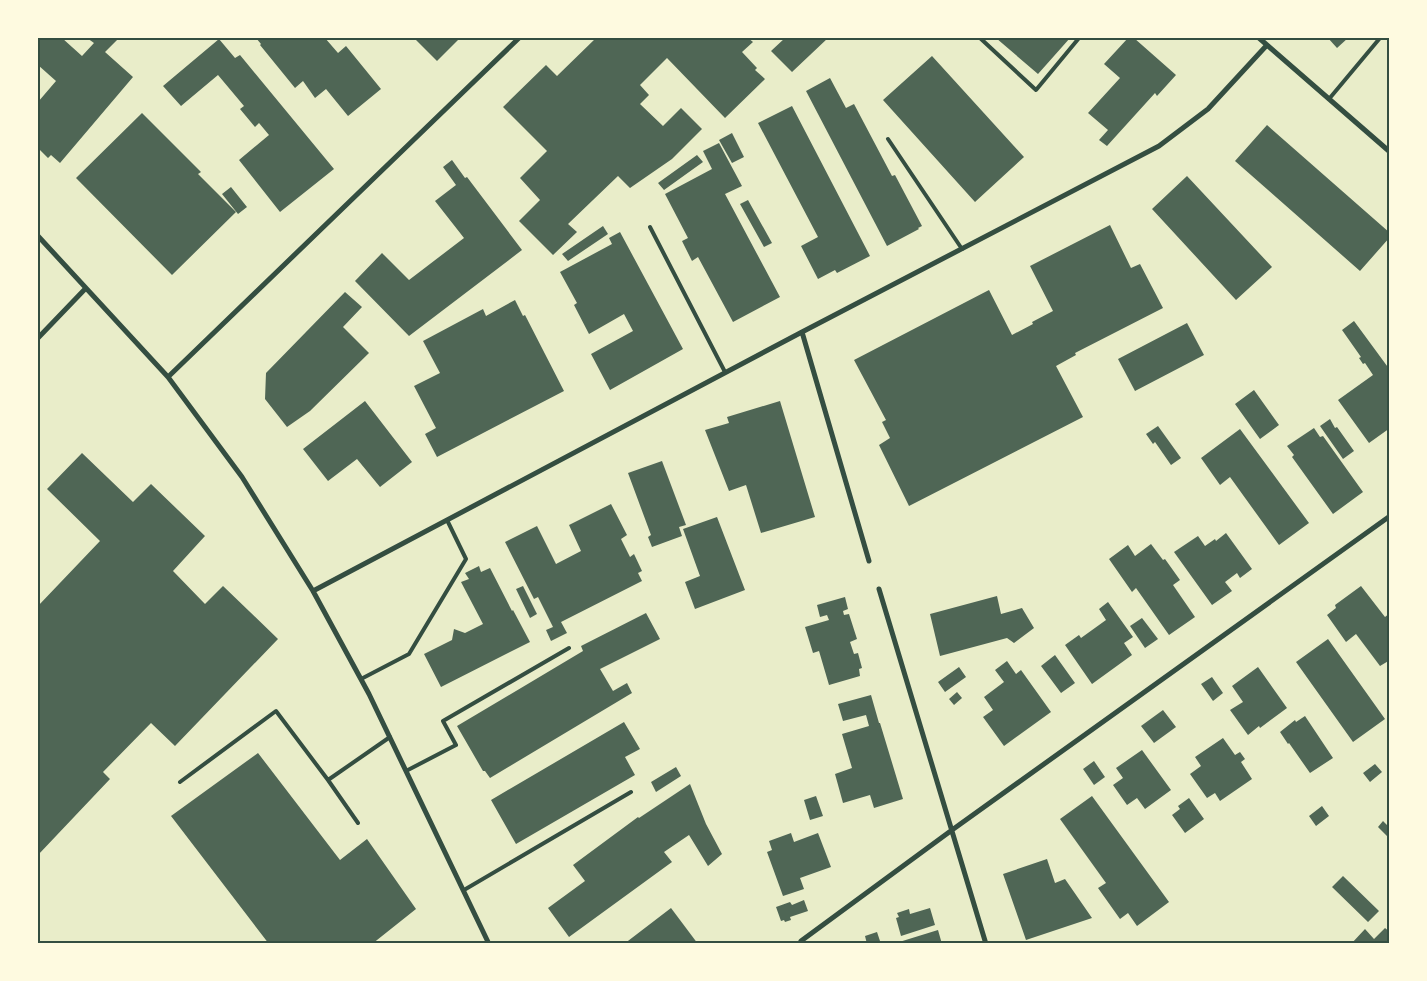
<svg xmlns="http://www.w3.org/2000/svg" width="1427" height="981" viewBox="0 0 1427 981" font-family="Manrope,sans-serif">
	<style>
		.building { fill: #4f6655 }
		.lines { fill: none; stroke-linecap: round; stroke-linejoin: round }
		.service { stroke: #344e41; stroke-width: 4 }
		.minor { stroke: #344e41; stroke-width: 5 }
		.neatline { fill: none; stroke: #344e41; stroke-width: 2 }
	</style>
	<rect width="100%" height="100%" fill="#e9edc9"/>
	<!-- building -->
	<path class="building" d="M38 38H62L82 56 94 43 87 38H119L105 52 133 77 60 163 51 155 48 158 38 148V102L56 81 38 65Z
		M256 38H325L338 53 346 46 381 89 348 116 326 89 315 98 303 81 295 88 260 45 261 44Z
		M414 38H460L437 61Z
		M596 38H748L753 42 742 52 757 68 755 70 765 79 725 118 667 58 640 85 649 95 640 104 663 126 681 108 702 129 672 159 630 188 618 176 568 224 577 232 553 255 519 221 540 200 520 178 547 151 503 107 546 65 557 76Z
		M785 38H828L792 72 771 51Z
		M996 38H1070L1038 74Z
		M1128 38H1134L1176 75 1157 96 1155 93 1107 146 1099 140 1108 130 1088 113 1120 78 1104 64Z
		M1328 38H1348L1337 48Z
		M219 39 235 58 240 55 334 169 280 212 239 160 269 135 259 123 255 127 240 109 244 106 218 75 181 106 163 86Z
		M932 56 1024 157 975 202 883 100Z
		M830 78 846 108 854 104 892 176 895 175 922 226 918 228 919 229 887 246 806 91Z
		M792 106 870 256 837 273 835 270 818 279 801 246 818 237 758 123Z
		M142 113 201 172 198 174 236 212 172 275 76 178Z
		M1267 125 1390 233V237L1360 271 1235 161Z
		M732 133 744 157 732 163 719 140Z
		M719 143 742 186 725 194 780 297 733 322 698 257 692 261 682 241 688 238 665 194 712 169 703 151Z
		M697 155 703 162 664 190 658 183Z
		M452 160 465 178 467 177 522 250 409 336 355 281 382 253 409 280 464 238 435 201 456 185 443 167Z
		M1187 176 1272 267 1236 300 1152 209Z
		M231 187 247 207 238 214 222 194Z
		M748 200 772 243 764 247 740 204Z
		M1110 225 1131 268 1140 264 1163 308 1075 353 1076 355 1056 366 1083 417 909 506 879 445 890 438 882 422 886 420 854 360 989 290 1012 335 1033 324 1032 322 1053 311 1030 266Z
		M603 226 608 234 568 261 562 254Z
		M620 232 683 349 610 390 591 354 633 331 624 314 589 334 574 305 577 303 560 272 612 244 609 238Z
		M345 292 362 307 343 327 369 353 310 411 287 427 265 399 266 373Z
		M515 300 523 316 525 315 564 391 437 457 425 434 436 428 414 386 440 373 423 341 483 309 486 316Z
		M1354 321 1390 370V428L1369 443 1338 400 1373 375 1365 363 1363 364 1359 358 1361 357 1342 330Z
		M1187 323 1204 355 1135 391 1118 359Z
		M1254 390 1279 425 1260 439 1235 404Z
		M365 401 412 462 380 487 357 459 328 481 303 449Z
		M780 401 815 517 761 533 746 485 729 491 705 430 729 423 727 417Z
		M1330 419 1335 428 1337 427 1354 451 1343 459 1320 426Z
		M1158 426 1181 458 1171 465 1155 442 1153 444 1146 434Z
		M1314 428 1320 437 1323 436 1363 492 1333 514 1292 457 1294 455 1287 446Z
		M1240 429 1309 523 1279 545 1230 477 1220 485 1201 458Z
		M82 453 133 502 151 484 205 536 173 571 205 604 223 586 278 639 175 746 151 723 103 772 110 779 38 855V606L100 541 47 489Z
		M662 461 686 525 679 527 682 536 652 547 648 537 651 535 628 473Z
		M611 504 627 535 621 539 630 557 634 554 642 571 638 573 642 581 561 622 567 633 551 641 546 630 553 627 538 597 534 599 505 542 537 526 556 564 581 551 569 525Z
		M717 517 745 590 695 609 685 582 700 576 683 529Z
		M1226 533 1252 569 1240 578 1237 573 1225 582 1232 591 1212 605 1174 552 1198 536 1205 546 1215 539 1216 541Z
		M1151 544 1163 560 1165 559 1180 580 1173 585 1195 617 1169 635 1136 588 1132 592 1109 559 1128 545 1135 556Z
		M479 566 481 572 490 568 512 611 513 610 530 642 441 687 424 654 452 640 454 629 465 633 483 624 461 582 469 579 465 573Z
		M523 586 537 614 530 618 516 589Z
		M1361 586 1385 617 1390 613V660L1380 666 1356 634 1346 642 1327 615 1336 608 1335 605Z
		M997 596 1001 614 1022 608 1034 628 1014 643 1007 638 940 656 930 614Z
		M845 597 848 609 843 611 844 615 849 614 857 639 850 642 854 654 858 653 862 668 859 669 860 676 829 685 819 651 813 653 805 627 829 620 827 615 820 617 817 605Z
		M1108 602 1133 637 1124 643 1132 655 1092 684 1065 645 1079 635 1081 638 1106 620 1099 609Z
		M646 613 660 639 600 669 613 691 627 683 632 693 490 778 485 771H483L457 726 583 651 581 646Z
		M1142 618 1158 639 1145 648 1130 626Z
		M1328 639 1385 719 1353 742 1296 662Z
		M1055 655 1075 683 1061 693 1041 666Z
		M1007 661 1016 674 1021 670 1051 712 1004 746 983 717 993 710 984 697 1004 682 995 670Z
		M959 667 966 677 945 692 938 682Z
		M1258 667 1287 708 1260 728 1259 726 1248 735 1230 710 1243 702 1232 686Z
		M1212 677 1223 693 1213 701 1201 684Z
		M957 692 962 698 954 705 949 699Z
		M871 695 879 723H880L903 799 874 808 870 795 843 803 835 774 852 768 842 734 869 726 866 715 843 721 838 704Z
		M1163 710 1176 727 1154 743 1141 726Z
		M1305 716 1333 758 1310 773 1289 743 1288 744 1280 732 1295 720 1296 722Z
		M624 722 640 749 625 757 635 775 516 844 491 800Z
		M1223 738 1235 755 1240 752 1245 759 1241 762 1252 779 1220 801 1215 793 1207 798 1190 774 1201 766 1195 757Z
		M1142 750 1171 790 1145 809 1137 798 1127 805 1113 785 1123 778 1116 768Z
		M258 753 340 860 367 839 416 909 372 944H269L171 816Z
		M1094 761 1105 777 1094 785 1083 769Z
		M1375 764 1382 772 1370 782 1363 773Z
		M676 767 681 776 656 792 651 782Z
		M690 784 706 824 722 854 708 866 689 835 664 852 672 862 569 937 548 908 585 881 573 865 638 817 639 818Z
		M816 796 823 816 810 820 804 800Z
		M1092 796 1169 902 1137 926 1128 913 1120 919 1098 888 1106 883 1060 819Z
		M1189 798 1204 819 1185 833 1172 815 1180 809 1178 806Z
		M1322 806 1329 816 1316 826 1309 816Z
		M1383 821 1390 828V839L1378 827Z
		M791 833 794 842 818 833 831 867 800 878 804 889 783 896 767 852 772 850 769 841Z
		M1047 859 1055 883 1065 879 1092 918 1026 940 1003 874Z
		M1343 876 1379 911 1368 922 1332 887Z
		M804 900 808 911 790 917 791 920 785 922 784 920 781 921 776 907 790 902 792 905Z
		M671 908 698 944H624Z
		M930 908 935 925 901 936 896 918 899 917 897 913 909 909 910 914Z
		M1385 928 1390 932V944H1351L1365 929 1374 939Z
		M938 930 942 944H896V943Z
		M877 932 881 944H867L865 936Z"/>
	<g class="lines">
		<!-- service -->
		<path class="service" d="M980 38 1036 90 1079 38
			M1329 99 1380 38
			M888 139 962 249
			M650 227 725 372
			M361 679 409 654 466 559 447 520
			M406 771 456 745 443 721 569 648
			M328 780 390 737
			M180 782 276 711 328 780 358 823
			M464 890 631 792"/>
		<!-- minor -->
		<path class="minor" d="M1259 38 1390 152
			M38 236 168 377 242 477 313 591 369 694 489 944
			M802 332 869 561
			M38 338 86 288
			M168 377 519 38
			M879 589 986 944
			M313 591 802 332 1159 146 1208 109 1267 45
			M801 941 952 830 1390 516"/>
	</g>
	<!-- border -->
	<rect width="1427" height="981" fill="none" stroke="#fefae0" stroke-width="78"/>
	<rect x="39" y="39" width="1349" height="903" class="neatline"/>
</svg>
